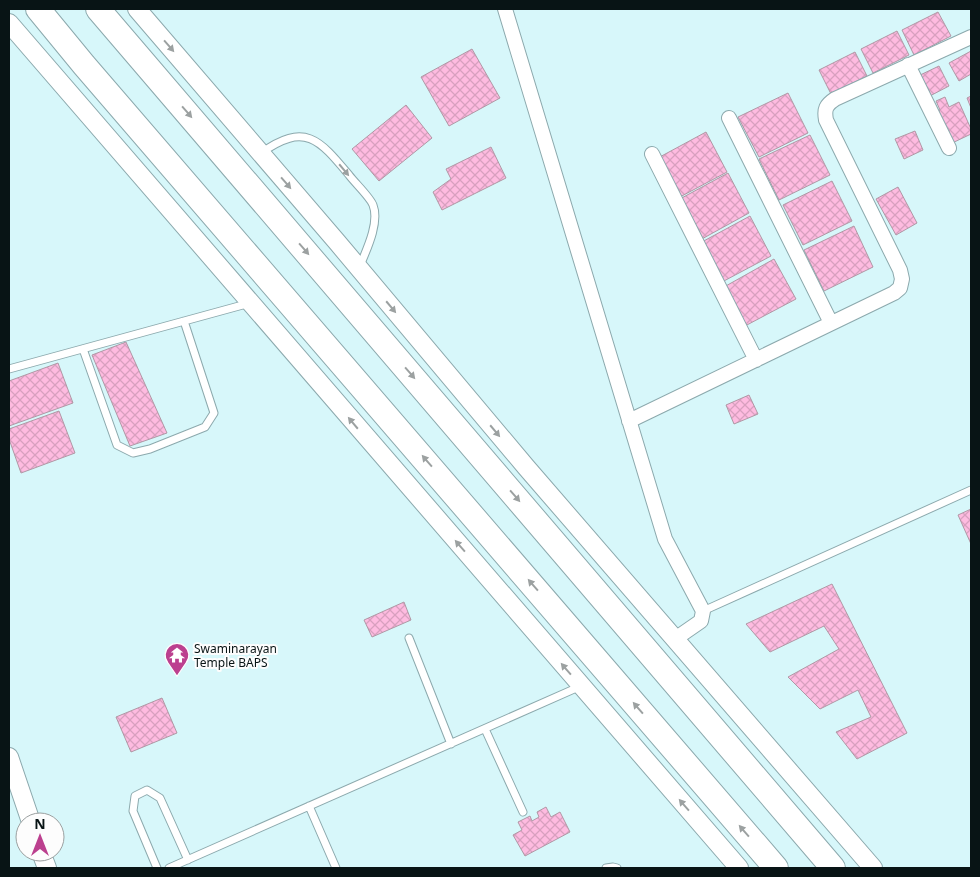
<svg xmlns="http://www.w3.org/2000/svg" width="980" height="877" viewBox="0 0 980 877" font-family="'Noto Sans',sans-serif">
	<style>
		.building { fill: url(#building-cross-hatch); stroke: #b098a5 }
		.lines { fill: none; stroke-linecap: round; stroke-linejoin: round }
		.service-casing { stroke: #8ca9ad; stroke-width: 9 }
		.minor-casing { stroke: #8ca9ad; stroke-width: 16 }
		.tertiary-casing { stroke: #8ca9ad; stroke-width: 20 }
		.trunk-casing { stroke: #8ca9ad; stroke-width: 26 }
		.service { stroke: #fff; stroke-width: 7 }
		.minor { stroke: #fff; stroke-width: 14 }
		.tertiary { stroke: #fff; stroke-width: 18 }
		.trunk { stroke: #fff; stroke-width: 24 }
		.oneway { fill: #9ca1a1 }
		.labels { text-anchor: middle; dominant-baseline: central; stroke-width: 4; stroke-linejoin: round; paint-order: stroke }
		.poi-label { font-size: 12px; fill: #081415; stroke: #fdfdfd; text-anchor: start }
	</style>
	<defs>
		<pattern id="building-cross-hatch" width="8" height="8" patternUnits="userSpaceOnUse" patternTransform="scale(1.25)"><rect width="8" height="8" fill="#febbe0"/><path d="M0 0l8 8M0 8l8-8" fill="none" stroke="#d8a0bf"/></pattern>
	</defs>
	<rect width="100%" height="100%" fill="#d7f7fa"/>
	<!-- building -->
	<path class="building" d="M938 12 951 36 914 55 902 30Z
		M897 31 909 55 873 73 861 49Z
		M472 49 500 98 449 126 421 77Z
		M971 51V74L959 81 949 63Z
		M855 52 867 76 831 94 819 70Z
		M939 66 949 86 926 98 916 77Z
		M788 93 808 133 759 157 738 117Z
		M971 96V108L967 98Z
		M945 97 949 107 959 102 971 129V134L948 145 933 113 940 110 936 101Z
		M406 105 432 138 379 181 352 149Z
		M915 131 923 150 904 159 895 139Z
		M706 132 727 172 678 198 656 159Z
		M810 135 830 175 779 200 759 159Z
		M491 147 506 178 442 210 433 192 451 179 446 169Z
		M728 173 749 213 700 240 678 200Z
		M832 181 852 221 803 245 783 205Z
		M898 187 917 223 896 235 876 199Z
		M750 216 771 256 722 282 700 243Z
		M854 226 873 267 824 291 804 250Z
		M774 259 796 299 745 326 724 287Z
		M126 342 167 433 130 446 92 355Z
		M58 363 73 403 9 426V381Z
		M749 395 758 414 734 424 726 405Z
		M59 411 75 453 21 473 9 439V429Z
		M971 509V544L958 515Z
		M832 584 907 733 857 759 836 732 871 717 858 690 820 709 788 677 839 649 824 626 770 652 746 624Z
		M404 602 411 620 372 637 364 620Z
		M162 698 177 733 131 752 116 717Z
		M546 807 551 817 560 812 570 832 525 856 513 835 522 830 518 822 530 816 532 821 539 817 537 812Z"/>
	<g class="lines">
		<!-- service casing -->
		<g class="service-casing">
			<path id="service" d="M261 153C305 122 319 139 349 175 355 183 370 197 373 205 380 223 366 251 359 268
				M83 349 117 445 133 453 150 449 205 427 214 413 184 321
				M9 369 250 303
				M703 611 971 490
				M409 638 451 744
				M485 729 523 812
				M309 806 336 868
				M157 868 133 811 135 796 147 790 160 798 188 860
				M169 868 581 686
				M606 868 613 867 617 868"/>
		</g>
		<!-- minor casing -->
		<g class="minor-casing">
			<path id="minor" d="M505 9 665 539 703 611 701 621 675 639
				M908 65 949 148
				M729 118 831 323
				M652 154 756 360
				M629 421 894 293 900 288 902 279 900 270 826 120C824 109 826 105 835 99L971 37"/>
		</g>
		<!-- tertiary casing -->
		<g class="tertiary-casing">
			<path id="tertiary" d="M137 9 337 242 526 467 873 868
				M9 23 739 868
				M9 757 31 822
				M41 852 47 868"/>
		</g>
		<!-- trunk casing -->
		<g class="trunk-casing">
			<path id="trunk" d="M38 9 84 65 776 868
				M98 9 833 868"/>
		</g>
		<!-- service -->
		<use href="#service" class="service"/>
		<!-- minor -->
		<use href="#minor" class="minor"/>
		<!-- tertiary -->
		<use href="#tertiary" class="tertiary"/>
		<!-- trunk -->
		<use href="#trunk" class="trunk"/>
	</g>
	<!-- one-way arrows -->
	<defs><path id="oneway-solid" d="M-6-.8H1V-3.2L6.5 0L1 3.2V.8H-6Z" transform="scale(1.25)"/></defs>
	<g class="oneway">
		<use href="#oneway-solid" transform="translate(169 46) rotate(49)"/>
		<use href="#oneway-solid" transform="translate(187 112) rotate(49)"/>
		<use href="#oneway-solid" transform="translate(344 170) rotate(50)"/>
		<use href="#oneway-solid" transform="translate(286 183) rotate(49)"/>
		<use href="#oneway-solid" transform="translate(304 249) rotate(49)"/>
		<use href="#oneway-solid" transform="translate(391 307) rotate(50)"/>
		<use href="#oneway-solid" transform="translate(410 373) rotate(49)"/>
		<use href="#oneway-solid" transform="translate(353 423) rotate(-130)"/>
		<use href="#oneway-solid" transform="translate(495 431) rotate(50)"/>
		<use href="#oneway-solid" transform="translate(427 461) rotate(-131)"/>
		<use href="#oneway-solid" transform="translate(515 496) rotate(49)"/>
		<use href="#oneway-solid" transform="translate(460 546) rotate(-131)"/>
		<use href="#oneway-solid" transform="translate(533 585) rotate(-131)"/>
		<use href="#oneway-solid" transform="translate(566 669) rotate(-131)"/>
		<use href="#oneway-solid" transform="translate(638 708) rotate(-131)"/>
		<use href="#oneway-solid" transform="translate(684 805) rotate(-131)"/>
		<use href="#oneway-solid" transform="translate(744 831) rotate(-131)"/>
	</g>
	<!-- icons -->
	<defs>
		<g id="temple-pin" transform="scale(1.25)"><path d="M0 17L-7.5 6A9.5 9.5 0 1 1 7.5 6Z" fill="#bc408f" stroke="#fdfdfd"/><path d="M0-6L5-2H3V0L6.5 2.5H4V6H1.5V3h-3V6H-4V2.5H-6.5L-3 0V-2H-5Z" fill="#fff"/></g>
	</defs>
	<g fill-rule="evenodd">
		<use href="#temple-pin" x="177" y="655"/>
	</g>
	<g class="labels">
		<!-- poi labels -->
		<g class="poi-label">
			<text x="194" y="648">Swaminarayan<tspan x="194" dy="14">Temple BAPS</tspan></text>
		</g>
	</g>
	<!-- border -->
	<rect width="980" height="877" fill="none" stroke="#081415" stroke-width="20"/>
	<!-- north arrow -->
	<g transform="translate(40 837)"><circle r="24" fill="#fdfdfd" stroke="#9ba0a0"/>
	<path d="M0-4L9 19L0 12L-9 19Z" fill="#bc408f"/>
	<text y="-8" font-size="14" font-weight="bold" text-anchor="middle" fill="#081415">N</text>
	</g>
</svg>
